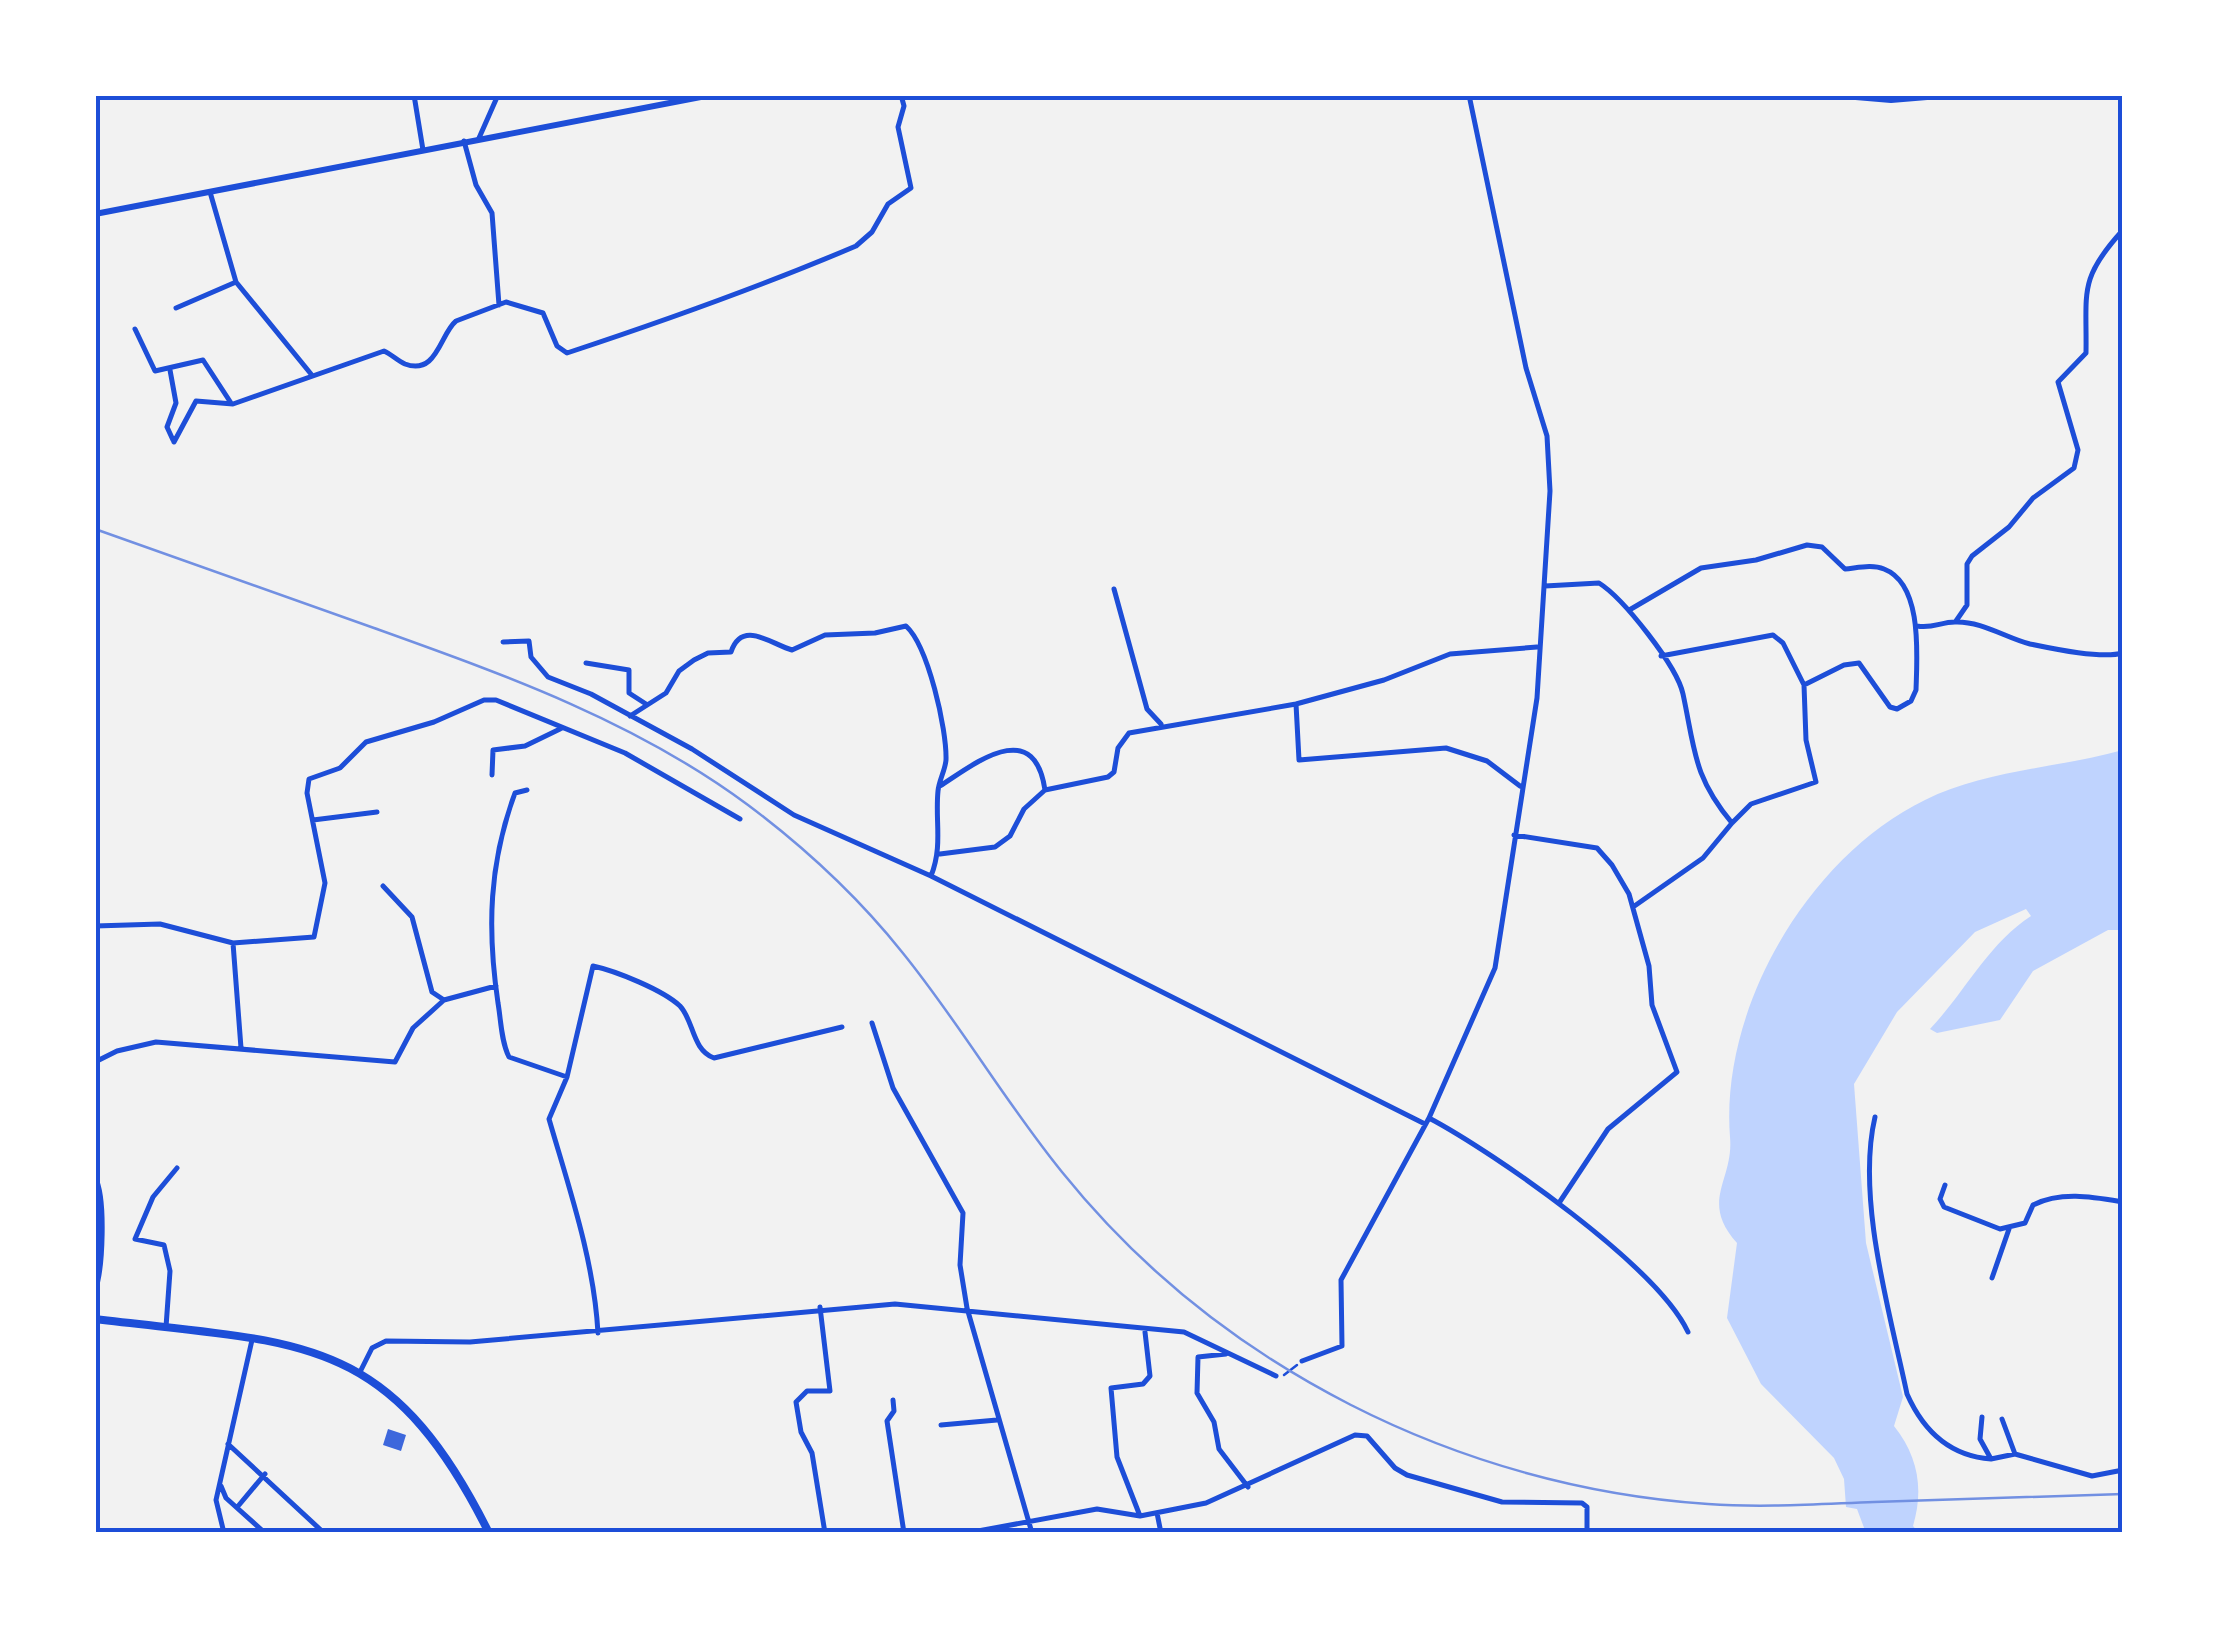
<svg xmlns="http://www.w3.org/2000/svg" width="2218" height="1628" viewBox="0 0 2218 1628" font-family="Commissioner,sans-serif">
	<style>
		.water { fill: #bfd3fe }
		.building { fill: #3d67dc }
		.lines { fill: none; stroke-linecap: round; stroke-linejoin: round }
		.path { stroke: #1d4ed8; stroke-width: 2.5 }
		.minor { stroke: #1d4ed8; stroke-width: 5 }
		.tertiary { stroke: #1d4ed8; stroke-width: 6 }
		.secondary { stroke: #1d4ed8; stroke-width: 8 }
		.rail { stroke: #7290e2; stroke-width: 2.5 }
		.neatline { fill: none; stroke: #1d4ed8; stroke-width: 4 }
	</style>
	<rect width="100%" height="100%" fill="#f2f2f2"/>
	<!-- water -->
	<path class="water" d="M2123 750V930H2108L2033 971 2000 1020 1937 1033 1930 1029C1966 991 1987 945 2031 916L2026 909 1975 932 1897 1012 1854 1084 1866 1243 1903 1397 1894 1426C1918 1456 1924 1489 1913 1526L1919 1533H1866L1857 1509 1846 1507 1844 1479 1834 1458 1761 1384 1727 1318 1737 1243C1699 1200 1734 1181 1730 1137 1720 1008 1808 857 1925 800 1985 770 2059 768 2123 750Z"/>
	<!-- building -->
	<path class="building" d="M388 1429 406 1435 401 1451 383 1445Z"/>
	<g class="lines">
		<!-- path -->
		<path class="path" d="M1284 1375 1297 1365"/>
		<!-- minor -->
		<path class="minor" d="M414 95 423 150
			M479 138 498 95
			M464 141 476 185 492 213 499 305
			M210 192 236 282 311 374
			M176 308 236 282
			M135 329 155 371 203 360 231 403
			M170 370 176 403 167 427 173 440
			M174 442 196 401 233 404 384 351C391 354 398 361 405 364 437 376 440 334 456 321L506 302 543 313 557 346 567 353C664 321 762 286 856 246L872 232 888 204 911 188 898 127 904 106 901 95
			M1545 586 1599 583C1623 598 1677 666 1683 694 1695 750 1693 776 1732 823L1703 858 1633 907
			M1114 589 1147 709 1161 724
			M1631 609 1701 568 1756 560 1807 545 1822 547 1845 569C1857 568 1872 564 1884 569 1923 584 1917 656 1916 690L1911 701 1897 709 1890 707 1859 663 1844 665 1804 685 1783 643 1773 635 1661 656
			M1956 621 1967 605V564L1972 556 2009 527 2033 498 2074 468 2078 450 2058 382 2086 353C2087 292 2078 279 2123 230
			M1917 626C1932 629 1941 622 1955 622 1982 621 2006 638 2030 644 2054 649 2101 659 2123 653
			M503 642 529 641 531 657 548 677 591 694 692 749 794 815 931 876 1425 1124
			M586 663 629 670V693L646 704
			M1296 704 1299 760 1446 748 1487 761 1520 786
			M630 716 666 693 679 671 694 660 708 653 731 652C742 619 771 644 792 650L825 635 875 633 906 626C928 646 947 729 946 760 945 771 939 780 938 791 935 821 943 846 931 876
			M492 775 493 750 525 746 560 729
			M940 786C973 765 1034 715 1045 790
			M527 790 515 793C489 863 487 929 498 1003 501 1020 501 1041 509 1057L567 1077
			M313 820 377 812
			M1732 823 1751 804 1816 782 1806 740 1804 685
			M1514 835 1597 848 1612 865 1629 894 1649 966 1652 1005 1677 1072 1608 1129 1559 1203
			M940 854 995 847 1010 836 1024 809 1045 790 1108 777 1114 772 1118 748 1129 733 1296 704 1384 680 1450 654 1537 647
			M383 886 412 917 432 992 444 1000
			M95 926 160 924 233 943 314 937 325 883 307 793 309 779 340 768 366 742 434 722 484 700H496L625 753 740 819
			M233 943 241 1048
			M872 1023 893 1088 963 1213 960 1265 967 1308 1032 1533
			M95 1062 117 1051 156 1042 395 1062 413 1028 444 1000 496 986
			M1875 1117C1856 1198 1890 1313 1907 1394 1923 1430 1949 1456 1991 1459
			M1429 1118C1495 1153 1657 1266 1688 1332
			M95 1177C106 1198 103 1269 95 1291
			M1945 1185 1940 1199 1944 1207 2000 1229 2025 1223 2033 1205C2061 1191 2093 1197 2123 1202
			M1992 1278 2009 1229
			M820 1307 830 1391H807L796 1402 801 1432 812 1453 825 1533
			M166 1327 170 1271 164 1245 135 1239 153 1197 177 1168
			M598 1333C594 1260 569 1188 549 1119L567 1077 593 966C616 971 663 990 680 1006 694 1021 692 1050 714 1058L842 1027
			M1226 1354 1198 1357 1197 1393 1214 1422 1219 1449 1248 1487
			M1302 1361 1342 1346 1341 1280 1429 1118 1495 968 1537 698 1550 491 1547 436 1526 368 1469 95
			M361 1370 372 1348 386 1341 470 1342 895 1304 1184 1332 1276 1376
			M893 1400 894 1411 887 1421 904 1533
			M1982 1417 1980 1439 1991 1459 2015 1454 2092 1476 2123 1470
			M2002 1419 2015 1454
			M941 1425 997 1420
			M228 1444 324 1533
			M221 1486 226 1498 265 1533
			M239 1505 265 1474
			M1157 1513 1161 1533
			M1140 1516 1117 1457 1111 1388 1143 1384 1150 1376 1145 1332
			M224 1533 216 1500 252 1340
			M967 1533 1097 1509 1140 1516 1206 1503 1355 1435 1367 1436 1395 1468 1407 1475 1502 1502 1582 1503 1587 1507V1533"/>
		<!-- tertiary -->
		<path class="tertiary" d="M1832 95 1891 100 1951 95
			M95 214 711 95"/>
		<!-- secondary -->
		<path class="secondary" d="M95 1319C299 1344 388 1330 489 1533"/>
		<!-- rail -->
		<path class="rail" d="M95 529C188 562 281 595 374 628 505 675 635 721 748 805 804 847 858 897 902 952 959 1022 1005 1102 1062 1172 1219 1367 1459 1487 1708 1504 1763 1508 1819 1504 1874 1502 1957 1499 2040 1496 2123 1494"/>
	</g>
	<!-- border -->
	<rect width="2218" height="1628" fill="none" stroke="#ffffff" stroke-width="195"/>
	<rect x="98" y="98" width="2022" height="1432" class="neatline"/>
</svg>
